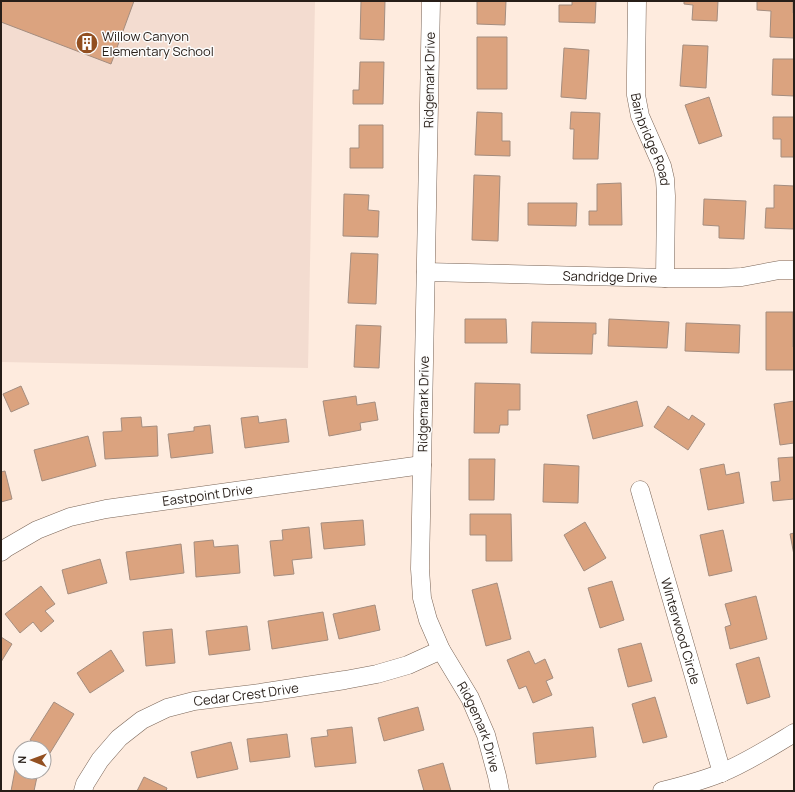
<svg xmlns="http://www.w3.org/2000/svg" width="795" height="792" viewBox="0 0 795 792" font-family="Manrope,sans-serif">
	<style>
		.education { fill: #f3dcd0 }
		.building { fill: #dba37f; stroke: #a48d7f }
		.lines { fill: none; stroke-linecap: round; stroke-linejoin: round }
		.minor-casing { stroke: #7a6557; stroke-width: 19 }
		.minor { stroke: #fff; stroke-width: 18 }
		.labels { text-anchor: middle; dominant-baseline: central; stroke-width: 3; stroke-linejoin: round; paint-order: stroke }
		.poi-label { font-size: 13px; fill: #271e18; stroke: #fcfcfc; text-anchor: start }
		.street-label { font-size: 13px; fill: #271e18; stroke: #fcfcfc }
	</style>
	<rect width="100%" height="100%" fill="#feebde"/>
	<!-- education -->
	<path class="education" d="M1 1H315L308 368 1 362Z"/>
	<!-- building -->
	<path class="building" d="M1 1H134L111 64 1 22Z
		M361 1H385L384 40 360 39Z
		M477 1H506L505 25 477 24Z
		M572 1H596L595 23 559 22V5H572Z
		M684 1H718L717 21 692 20 693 5 684 4Z
		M757 1H793V13H794V38L770 37 771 11 757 10Z
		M477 37H507V89H477Z
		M683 45 708 46 706 88 680 86Z
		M564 48 589 50 586 99 561 97Z
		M773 59H794V96L772 95Z
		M360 62H384L383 104H353V90H359Z
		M709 97 722 136 699 144 685 105Z
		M477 112 502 113V141H510V156L475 155Z
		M571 112 600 113 598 159H573L574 129H570Z
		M773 117H794V157H781V139H773Z
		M359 125H383V168H350V148H359Z
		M474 175 500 176 498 241 472 240Z
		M621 183 622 225H589V211H597V184Z
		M774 185 794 186V229L765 228 766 208H774Z
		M344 194 369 195 368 210 379 211 378 237 343 236Z
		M704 199 746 201 744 239 719 238V226L703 225Z
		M528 203H577L576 226 528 225Z
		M351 253 378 254 376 304 348 303Z
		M766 312H793V347H794V370H766Z
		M465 319H506L507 343H465Z
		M609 319 669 322 667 348 608 346Z
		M532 322 596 323V334H593L592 354 531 353Z
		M686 323 740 325 739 353 685 351Z
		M356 325 381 326 379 368 354 367Z
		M475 383 520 384V410H508V425H500L499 433H474Z
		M21 386 29 404 11 412 3 394Z
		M356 396 357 405 375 402 378 420 360 423 361 430 329 436 323 401Z
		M637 401 643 426 593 439 587 415Z
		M794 401V443L780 445 774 404Z
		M668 406 689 420 692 415 705 424 688 450 654 427Z
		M258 416 259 423 286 419 289 442 245 448 241 418Z
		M141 417 142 427 157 426 158 456 105 459 103 432 122 431 121 418Z
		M210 425 213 453 171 458 168 434 194 431V427Z
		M88 436 96 466 42 481 34 450Z
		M794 457V499L773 501 771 482 780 481 778 458Z
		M469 459H495L494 500H469Z
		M544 464 579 466 578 503 543 502Z
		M724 464 726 475 739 472 744 503 708 510 700 469Z
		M5 471 12 499 1 502V472Z
		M470 514H511L512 561H486V535H470Z
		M363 520 365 545 324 549 321 523Z
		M585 522 606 558 584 571 564 535Z
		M309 527 312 558 292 560 294 574 274 576 270 541 283 540 282 530Z
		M723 530 732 571 709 576 700 535Z
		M794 533V555L790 534Z
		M213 540 214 547 238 545 240 573 196 577 194 542Z
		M181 544 184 573 130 580 126 552Z
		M100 559 107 583 68 594 62 570Z
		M612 581 624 620 600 628 588 588Z
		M497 583 511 639 486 646 472 590Z
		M41 586 55 604 45 611 54 621 41 632 33 622 20 633 5 614Z
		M756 596 767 639 730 649 725 627 731 625 725 604Z
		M375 605 380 630 339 639 333 614Z
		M323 612 328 640 272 649 268 621Z
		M247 626 250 650 209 655 206 631Z
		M172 629 175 663 146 666 143 632Z
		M1 637 12 644 1 662Z
		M641 643 652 681 628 687 618 649Z
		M111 650 124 671 90 693 77 673Z
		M529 651 535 664 545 659 553 678 546 681 552 695 533 703 526 686 519 689 507 660Z
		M759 657 770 697 747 704 736 664Z
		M655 697 667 737 643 743 632 704Z
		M54 702 74 714 50 753 44 749V748H42L30 740Z
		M418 707 424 730 384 741 378 718Z
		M352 727 356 763 315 767 311 738 328 736 327 730Z
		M593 727 596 757 536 764 533 733Z
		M287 734 290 757 250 762 247 739Z
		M231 742 238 769 197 778 191 752Z
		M17 759 20 760V772H38L34 791H11Z
		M443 763 451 791H424L418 770Z
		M144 777 167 788 166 791H137Z"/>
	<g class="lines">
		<!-- minor casing -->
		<g class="minor-casing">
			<g id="minor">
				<path id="s1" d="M431 1 420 569 422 598 428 620 441 650 470 698 486 735 497 776 500 791"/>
				<path id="s2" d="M637 1 636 74V95L640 116 662 166 665 179 666 196 665 278"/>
				<path id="s3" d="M426 272 665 278H720L742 277 779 270H794"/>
				<path id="s4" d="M640 490 722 773"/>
				<path id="s5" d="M1 552 6 548 37 530 70 517 106 509 422 465"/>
				<path id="s6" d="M83 791 85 784 100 760 119 738 142 720 167 708 194 701 260 693 345 680 377 674 408 665 441 650"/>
				<path d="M662 791C682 786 702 781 721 773 746 763 771 747 794 733"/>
			</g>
		</g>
		<!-- minor -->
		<use href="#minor" class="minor"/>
	</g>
	<!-- icons -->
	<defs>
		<g id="building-disc" transform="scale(1.15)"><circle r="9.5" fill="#924f20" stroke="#fcfcfc"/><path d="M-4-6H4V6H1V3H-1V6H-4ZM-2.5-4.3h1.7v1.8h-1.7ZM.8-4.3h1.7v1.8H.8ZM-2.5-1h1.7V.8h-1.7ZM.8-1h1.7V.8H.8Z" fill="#fff"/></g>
	</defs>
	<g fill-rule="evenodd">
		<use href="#building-disc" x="87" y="43"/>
	</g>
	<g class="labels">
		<!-- poi labels -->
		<g class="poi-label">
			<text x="102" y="36">Willow Canyon<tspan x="102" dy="15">Elementary School</tspan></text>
		</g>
		<!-- street labels -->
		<g class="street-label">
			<text transform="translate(429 80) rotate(-89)">Ridgemark Drive</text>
			<text stroke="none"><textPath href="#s2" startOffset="141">Bainbridge Road</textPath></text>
			<text stroke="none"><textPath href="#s3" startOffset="184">Sandridge Drive</textPath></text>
			<text transform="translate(423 404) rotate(-89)">Ridgemark Drive</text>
			<text stroke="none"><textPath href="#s5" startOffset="217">Eastpoint Drive</textPath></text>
			<text stroke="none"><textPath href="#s4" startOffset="147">Winterwood Circle</textPath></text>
			<text stroke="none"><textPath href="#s6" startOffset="202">Cedar Crest Drive</textPath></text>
			<text stroke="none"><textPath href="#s1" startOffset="739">Ridgemark Drive</textPath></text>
		</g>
	</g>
	<!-- border -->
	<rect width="795" height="792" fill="none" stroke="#271e18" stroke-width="4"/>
	<!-- north arrow -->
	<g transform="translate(32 760) rotate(271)"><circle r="19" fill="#fcfcfc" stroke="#a7a3a1"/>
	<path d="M0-3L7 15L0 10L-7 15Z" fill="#924f20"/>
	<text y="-6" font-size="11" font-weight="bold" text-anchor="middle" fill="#271e18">N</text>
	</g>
</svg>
